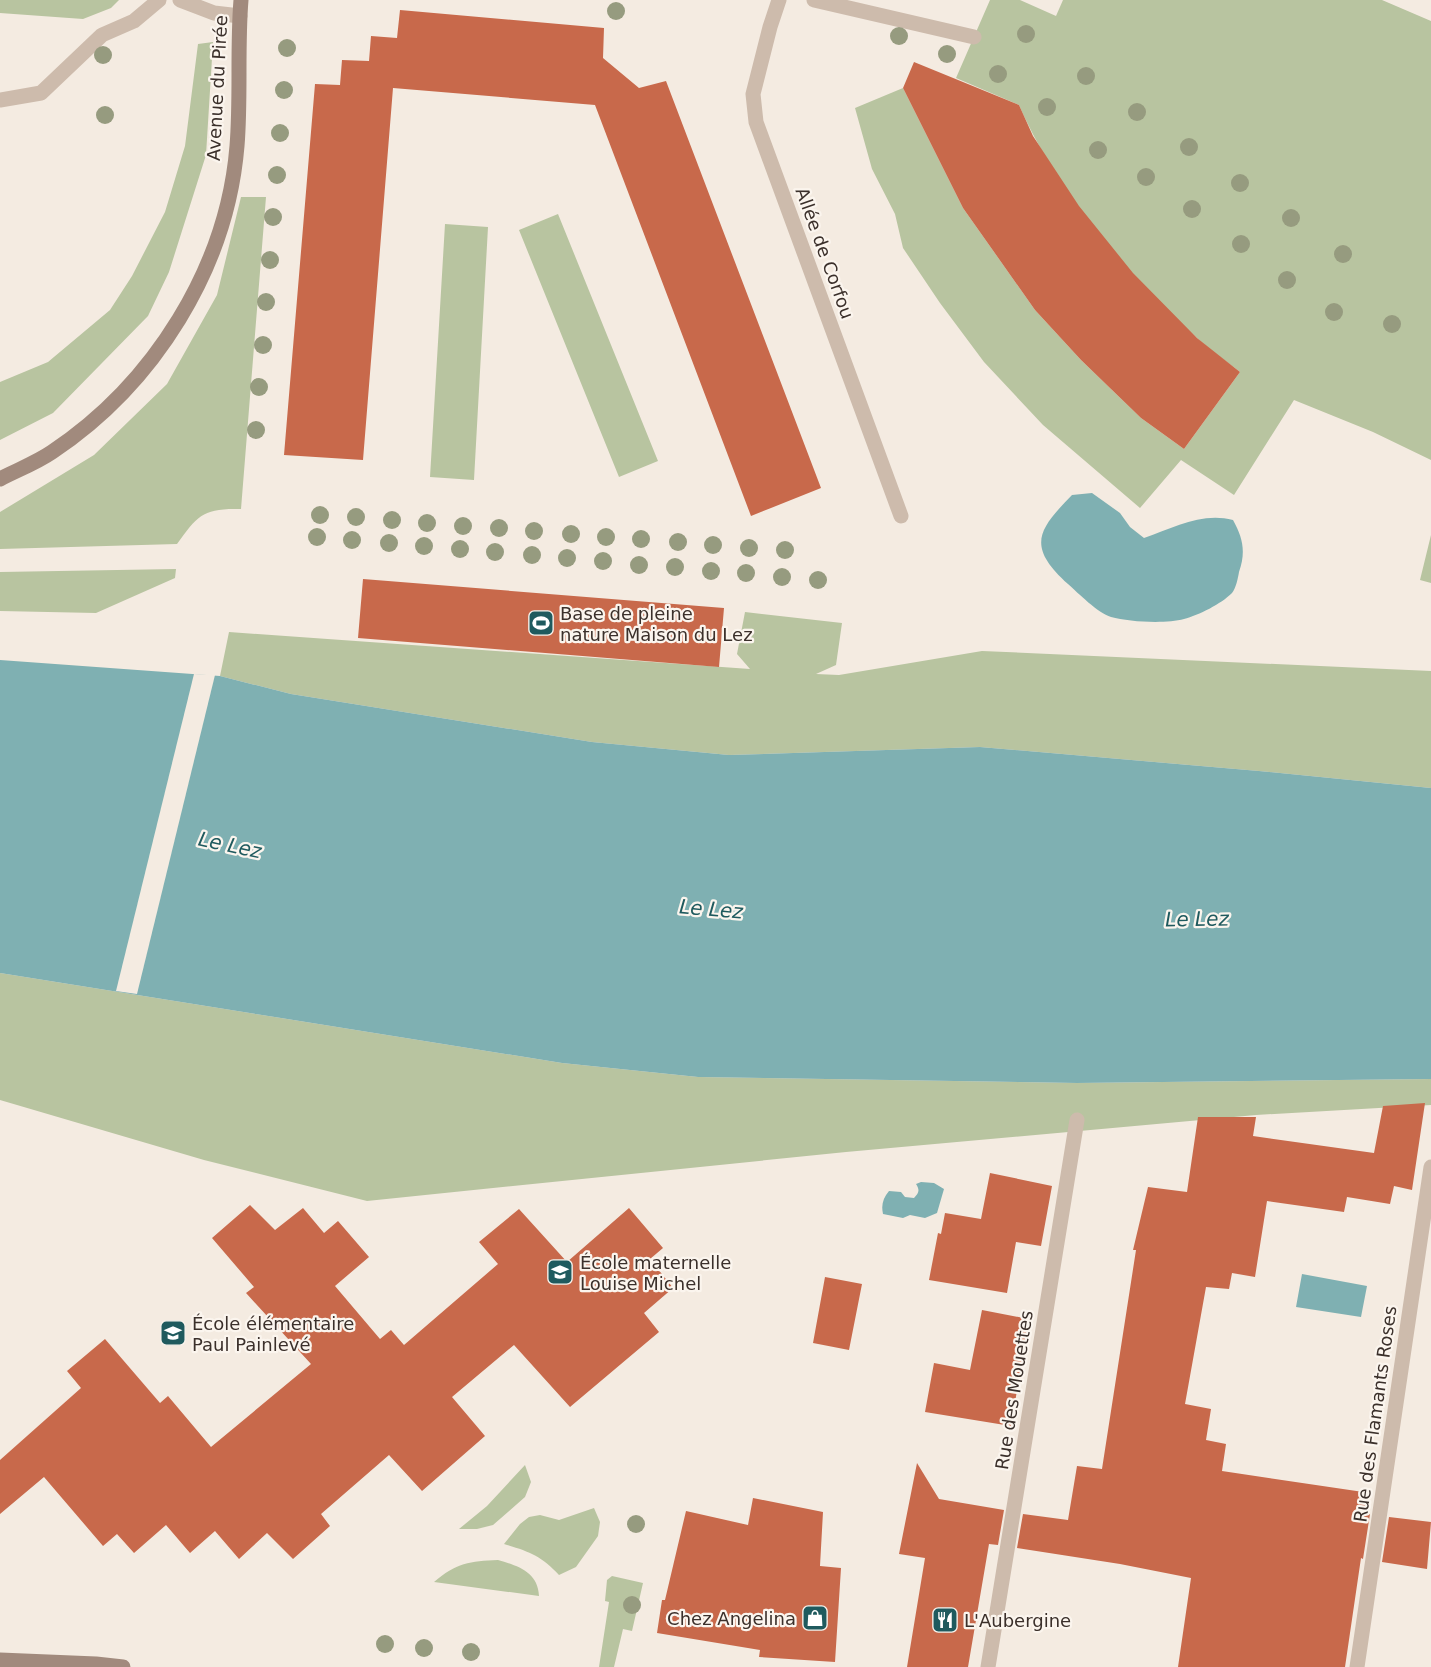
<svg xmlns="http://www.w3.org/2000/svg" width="1431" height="1667" viewBox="0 0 1431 1667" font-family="'DejaVu Sans',sans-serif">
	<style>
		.green { fill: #b8c4a0 }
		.water { fill: #7fb0b2 }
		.pier { fill: #f4ebe1 }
		.building { fill: #c8694b }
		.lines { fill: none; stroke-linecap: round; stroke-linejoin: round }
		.lane { stroke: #cdbbac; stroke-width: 15 }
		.street { stroke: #cdbbac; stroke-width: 15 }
		.secondary { stroke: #a18a7d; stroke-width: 15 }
		.tree { fill: #969b7f }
		.labels { text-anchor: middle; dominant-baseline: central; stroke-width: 4.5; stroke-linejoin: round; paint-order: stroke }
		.street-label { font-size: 18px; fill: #3b302b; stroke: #fbf5ee }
		.poi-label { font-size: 18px; fill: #3b302b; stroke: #fbf5ee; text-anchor: start }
		.water-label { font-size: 20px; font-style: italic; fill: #1f5a5e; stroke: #fbf5ee }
	</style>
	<rect width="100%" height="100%" fill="#f4ebe1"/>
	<!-- green -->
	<path class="green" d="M0 0H119L111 8 83 19 0 13Z
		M990 0H1020L1056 16 1063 0H1382L1431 21V460L1373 432 1294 400 1234 495 1181 460 1140 508 1043 425 984 362 940 303 903 248 895 214 872 169 855 108 903 88 963 208 1035 310 1081 360 1141 418 1184 449 1240 372C1226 361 1210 350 1197 338 1127 274 1057 192 1019 105L956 78Z
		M213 42 206 155 169 272 148 316 53 413 0 440V382L48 362 110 310 132 276 165 212 185 146 198 44Z
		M241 197H266L241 509C203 508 198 515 177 544L0 549V512L94 455 167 384 217 295Z
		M558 214 658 461 619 477 519 230Z
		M445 224 488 227 474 480 430 477Z
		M1431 535V583L1420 580Z
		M176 569 175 578 96 613 0 611V572Z
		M745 612 842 623 836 665 816 674 839 675 982 651 1431 671V788L1259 771 980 747 729 755 592 742 291 694 220 676 229 632 750 669 737 654Z
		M0 973 562 1063 698 1077 1077 1083 1431 1079V1105L1256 1115 846 1152 367 1201 204 1160 0 1100Z
		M525 1465 531 1482 525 1497 493 1525 477 1529H459L487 1506Z
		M594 1508 600 1522 598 1536 576 1567 559 1575C542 1556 528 1551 504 1544L520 1524 529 1517 540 1515 559 1520Z
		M498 1560C518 1566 538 1572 539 1596L434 1582C456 1563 470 1561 498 1560Z
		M612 1576 643 1583 632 1631 623 1629 614 1667H599L609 1602 605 1601 607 1580Z"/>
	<!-- water -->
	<path class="water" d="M1092 493 1120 513 1130 527 1144 538C1174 528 1201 512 1233 520 1243 538 1246 552 1239 572 1238 578 1236 588 1232 593 1221 604 1199 615 1184 619 1166 624 1129 622 1111 617 1098 613 1078 593 1068 584 1026 546 1038 530 1072 495Z
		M0 660 220 676 291 694 592 742 729 755 980 747 1259 771 1431 788V1079L1077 1083 698 1077 562 1063 0 973Z
		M921 1182 934 1183 944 1189 937 1213 925 1218 910 1215 903 1218 883 1214C881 1205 883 1198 889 1191L901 1192 905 1197 914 1198C919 1193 920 1190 916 1184Z
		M1302 1274 1367 1286 1361 1317 1296 1307Z"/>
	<!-- pier -->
	<path class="pier" d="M194 674 215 675 137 994 116 991Z"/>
	<!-- building -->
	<path class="building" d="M400 10 604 28 603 58 639 88 666 81 821 488 751 516 595 105 393 88 363 460 284 455 315 84 340 85 342 60 369 61 371 36 397 38Z
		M914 62 1019 105 1033 136 1079 206 1133 273 1197 338 1240 372 1184 449 1141 418 1081 360 1035 310 963 208 903 88Z
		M363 579 724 608 719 667 358 638Z
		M1425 1103 1412 1190 1394 1186 1390 1204 1347 1197 1344 1212 1267 1201 1255 1277 1232 1273 1229 1289 1206 1287 1185 1404 1211 1409 1206 1440 1226 1444 1222 1471 1370 1493 1367 1514H1370L1363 1559 1361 1558 1345 1667H1178L1191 1578 1120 1564 1017 1548 1023 1514 1068 1520 1077 1466 1102 1469 1136 1250H1133L1148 1187 1187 1192 1198 1117H1256L1253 1136 1374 1153 1383 1106Z
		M990 1173 1052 1186 1041 1246 1016 1242 1007 1293 929 1280 938 1233 941 1234 945 1213 981 1219Z
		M250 1205 275 1230 303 1208 324 1233 338 1221 369 1257 335 1286 380 1339 391 1330 404 1345 498 1264 479 1242 519 1209 567 1262 629 1208 663 1248 650 1259 673 1288 644 1313 659 1332 570 1407 514 1345 452 1397 485 1436 422 1491 389 1455 321 1514 330 1526 293 1559 267 1533 239 1559 215 1531 190 1553 166 1525 134 1553 117 1534 103 1546 44 1477 0 1514V1460L81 1388 67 1371 105 1339 160 1403 168 1396 211 1447 311 1364 246 1293 254 1287 212 1238Z
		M825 1277 862 1284 849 1350 813 1343Z
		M982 1310 1029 1319 1011 1426 925 1412 934 1363 970 1370Z
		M917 1463 939 1499 1004 1510 998 1545 989 1544 968 1667H907L925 1558 899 1554Z
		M753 1498 823 1512 820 1566 841 1568 835 1662 759 1657 760 1650 657 1633 662 1600H665L686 1511 748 1525Z
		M1389 1517 1431 1522 1427 1569 1382 1562Z"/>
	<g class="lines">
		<!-- lane -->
		<path class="lane" d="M180 0 214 13 240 16
			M779 0 770 27 753 94 756 122 901 516
			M814 0 974 37
			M0 100 41 93 102 35 134 21 159 0"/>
		<!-- street -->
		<path class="street" d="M988 1667 1077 1120
			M1357 1667 1431 1167"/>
		<!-- secondary -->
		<path class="secondary" d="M0 479C17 470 36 463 52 452 154 384 227 268 237 146 241 97 237 48 241 0
			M0 1660 96 1664 123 1667"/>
	</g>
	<!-- trees -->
	<g class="tree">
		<circle cx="616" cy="11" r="9"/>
		<circle cx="1026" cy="34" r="9"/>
		<circle cx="899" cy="36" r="9"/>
		<circle cx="287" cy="48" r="9"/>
		<circle cx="947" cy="54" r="9"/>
		<circle cx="103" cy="55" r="9"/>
		<circle cx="998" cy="74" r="9"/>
		<circle cx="1086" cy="76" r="9"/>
		<circle cx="284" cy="90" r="9"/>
		<circle cx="1047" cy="107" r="9"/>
		<circle cx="1137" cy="112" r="9"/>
		<circle cx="105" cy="115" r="9"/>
		<circle cx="280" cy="133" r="9"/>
		<circle cx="1189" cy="147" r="9"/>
		<circle cx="1098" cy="150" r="9"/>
		<circle cx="277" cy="175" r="9"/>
		<circle cx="1146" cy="177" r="9"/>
		<circle cx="1240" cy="183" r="9"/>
		<circle cx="1192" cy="209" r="9"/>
		<circle cx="273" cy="217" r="9"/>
		<circle cx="1291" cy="218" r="9"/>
		<circle cx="1241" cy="244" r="9"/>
		<circle cx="1343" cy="254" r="9"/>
		<circle cx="270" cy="260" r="9"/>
		<circle cx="1287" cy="280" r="9"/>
		<circle cx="266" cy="302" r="9"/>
		<circle cx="1334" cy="312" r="9"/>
		<circle cx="1392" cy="324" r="9"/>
		<circle cx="263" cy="345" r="9"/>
		<circle cx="259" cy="387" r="9"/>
		<circle cx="256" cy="430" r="9"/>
		<circle cx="320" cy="515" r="9"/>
		<circle cx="356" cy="517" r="9"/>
		<circle cx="392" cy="520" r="9"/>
		<circle cx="427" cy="523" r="9"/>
		<circle cx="463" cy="526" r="9"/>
		<circle cx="499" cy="528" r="9"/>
		<circle cx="534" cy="531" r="9"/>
		<circle cx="571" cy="534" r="9"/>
		<circle cx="317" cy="537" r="9"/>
		<circle cx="606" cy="537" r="9"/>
		<circle cx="641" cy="539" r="9"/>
		<circle cx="352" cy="540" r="9"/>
		<circle cx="678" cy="542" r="9"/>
		<circle cx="389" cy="543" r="9"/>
		<circle cx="713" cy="545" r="9"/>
		<circle cx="424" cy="546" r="9"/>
		<circle cx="749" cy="548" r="9"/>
		<circle cx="460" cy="549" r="9"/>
		<circle cx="785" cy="550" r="9"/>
		<circle cx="495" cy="552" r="9"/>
		<circle cx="532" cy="555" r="9"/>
		<circle cx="567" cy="558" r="9"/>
		<circle cx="603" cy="561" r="9"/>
		<circle cx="639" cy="565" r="9"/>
		<circle cx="675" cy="567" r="9"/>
		<circle cx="711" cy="571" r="9"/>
		<circle cx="746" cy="573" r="9"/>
		<circle cx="782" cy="577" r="9"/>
		<circle cx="818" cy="580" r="9"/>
		<circle cx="636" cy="1524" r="9"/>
		<circle cx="632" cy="1605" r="9"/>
		<circle cx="385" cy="1644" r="9"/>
		<circle cx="424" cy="1648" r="9"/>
		<circle cx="471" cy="1652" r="9"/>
	</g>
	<!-- icons -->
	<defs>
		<g id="stadium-square" transform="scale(1.35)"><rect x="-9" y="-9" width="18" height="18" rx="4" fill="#1f5a5e" stroke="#fbf5ee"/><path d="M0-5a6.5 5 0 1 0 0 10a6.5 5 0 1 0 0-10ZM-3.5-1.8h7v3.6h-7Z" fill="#fff"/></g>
		<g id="school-square" transform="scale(1.35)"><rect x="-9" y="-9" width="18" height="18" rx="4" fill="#1f5a5e" stroke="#fbf5ee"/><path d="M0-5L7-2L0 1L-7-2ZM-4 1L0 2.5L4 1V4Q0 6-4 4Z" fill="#fff"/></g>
		<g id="shop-square" transform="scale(1.35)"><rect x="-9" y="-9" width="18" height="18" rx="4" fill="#1f5a5e" stroke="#fbf5ee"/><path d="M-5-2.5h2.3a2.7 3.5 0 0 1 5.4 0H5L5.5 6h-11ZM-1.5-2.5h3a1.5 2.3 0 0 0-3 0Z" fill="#fff"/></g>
		<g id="restaurant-square" transform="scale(1.35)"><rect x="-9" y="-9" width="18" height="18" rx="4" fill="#1f5a5e" stroke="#fbf5ee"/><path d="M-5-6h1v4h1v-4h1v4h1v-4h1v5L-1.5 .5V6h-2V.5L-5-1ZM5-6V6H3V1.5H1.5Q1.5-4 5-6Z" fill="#fff"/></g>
	</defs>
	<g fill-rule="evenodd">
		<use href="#stadium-square" x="541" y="623"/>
		<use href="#school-square" x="560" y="1272"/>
		<use href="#school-square" x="173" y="1333"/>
		<use href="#shop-square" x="815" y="1618"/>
		<use href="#restaurant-square" x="945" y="1620"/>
	</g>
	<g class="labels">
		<!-- street labels -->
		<g class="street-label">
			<text transform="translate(217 88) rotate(-87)">Avenue du Pirée</text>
			<text transform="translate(825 253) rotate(70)">Allée de Corfou</text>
			<text transform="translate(1014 1390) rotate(-81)">Rue des Mouettes</text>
			<text transform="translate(1375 1414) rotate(-82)">Rue des Flamants Roses</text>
		</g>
		<!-- poi labels -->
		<g class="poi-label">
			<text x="560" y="613">Base de pleine<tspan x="560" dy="21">nature Maison du Lez</tspan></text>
			<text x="580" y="1262">École maternelle<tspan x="580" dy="21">Louise Michel</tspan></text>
			<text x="192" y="1323">École élémentaire<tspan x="192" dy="21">Paul Painlevé</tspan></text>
			<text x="796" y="1618" text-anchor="end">Chez Angelina</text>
			<text x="964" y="1620">L'Aubergine</text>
		</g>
		<!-- water labels -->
		<g class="water-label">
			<text transform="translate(230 845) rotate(12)">Le Lez</text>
			<text transform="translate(711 909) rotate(5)">Le Lez</text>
			<text transform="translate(1197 919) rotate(-1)">Le Lez</text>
		</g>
	</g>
</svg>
